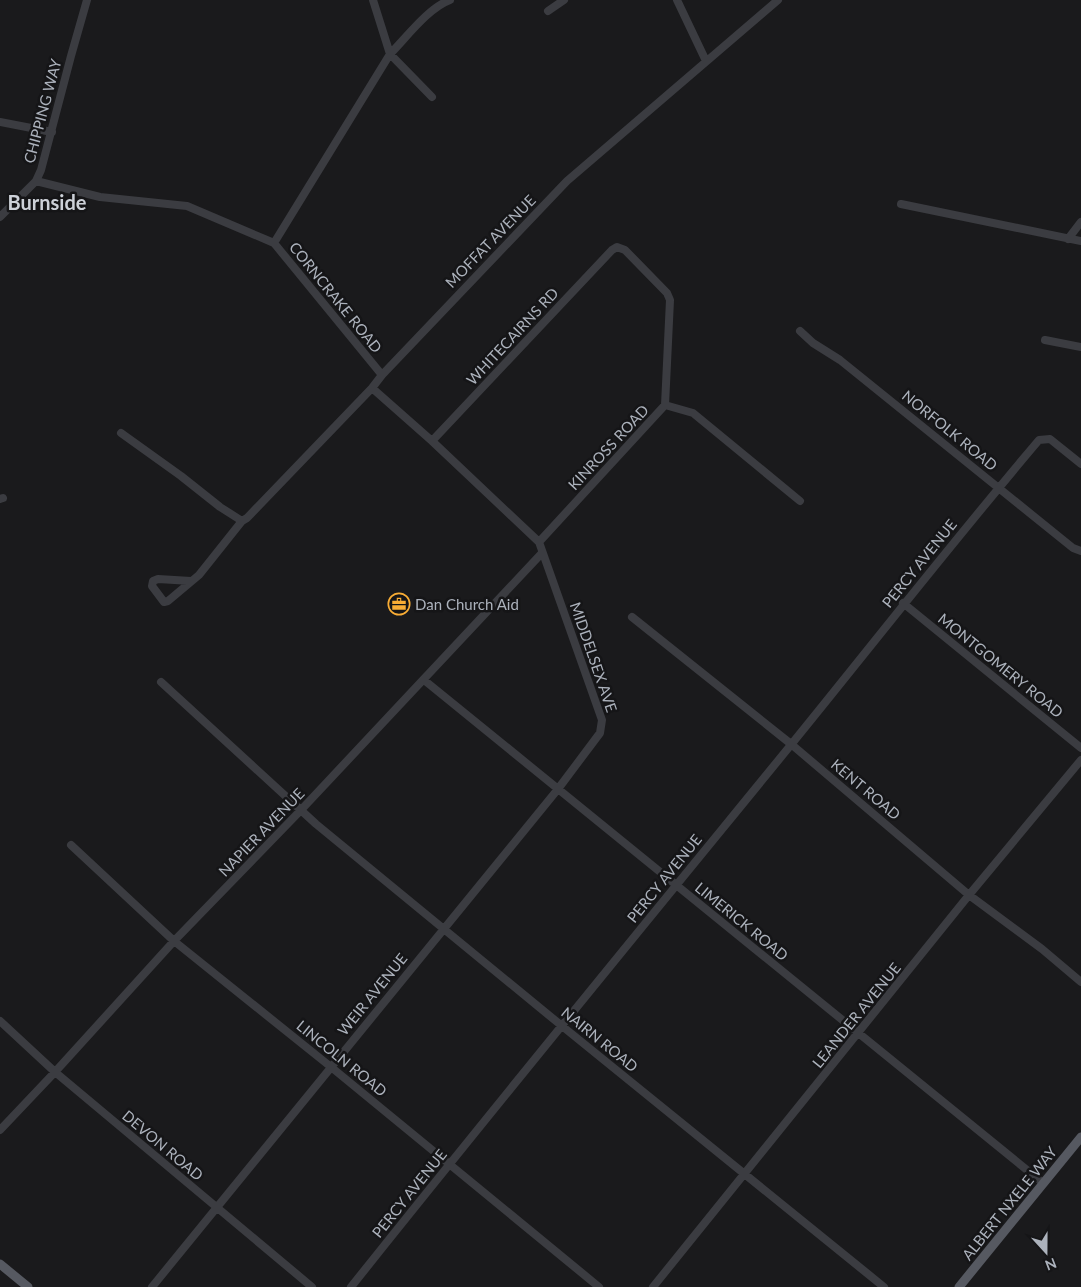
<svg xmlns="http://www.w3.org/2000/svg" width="1081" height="1287" viewBox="0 0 1081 1287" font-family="Lato,sans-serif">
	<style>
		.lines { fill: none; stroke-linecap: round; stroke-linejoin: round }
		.minor { stroke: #3b3c41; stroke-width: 8 }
		.major { stroke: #565961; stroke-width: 9 }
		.labels { text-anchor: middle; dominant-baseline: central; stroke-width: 5; stroke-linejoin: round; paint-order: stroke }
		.street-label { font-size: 15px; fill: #acb2bc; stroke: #151517 }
		.poi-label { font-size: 15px; fill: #acb2bc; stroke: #151517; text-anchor: start }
		.district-label { font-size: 20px; font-weight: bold; fill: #cdd1d8; stroke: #151517 }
	</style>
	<rect width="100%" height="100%" fill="#1a1a1c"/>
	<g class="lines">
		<!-- minor -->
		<path class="minor" d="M677 0 706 61
			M548 11 564 0
			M432 97 390 54C406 38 428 8 450 0
			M0 122 52 132
			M36 181 100 197 187 206 274 243 382 375
			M901 204 1081 241
			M0 217 36 181 41 170 71 56 87 0
			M1068 239 1081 222
			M274 243 390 54 373 0
			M800 331 813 343 840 360 1073 548 1081 551
			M1045 340 1081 347
			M121 433 181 476 220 507 242 521
			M432 441 612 250 617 247 625 250 667 293 670 300 665 405
			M0 499 3 498
			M539 542 665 405 693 413 800 501
			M191 581 158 579 153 581 152 586 164 602 168 601 199 575 242 521 247 518 372 388 382 375 567 181 778 0
			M903 603 1081 748
			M632 617 791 744 969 895 1042 949 1081 982
			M424 680 1043 1183
			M161 682 316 824 562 1026 884 1287
			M71 845 174 941 331 1067 599 1287
			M0 1021 55 1072 312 1287
			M0 1130 55 1072 174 941 301 810 542 553
			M152 1287 558 789 600 733 602 720 539 542 432 441 372 388
			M351 1287C496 1105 643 926 790 746 873 644 954 540 1039 440L1050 439 1081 464
			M653 1287 969 895 1081 760"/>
		<!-- major -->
		<path class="major" d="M0 1264 28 1287
			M959 1287 1081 1137"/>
	</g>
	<!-- icons -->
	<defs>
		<g id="office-ring" transform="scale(1.125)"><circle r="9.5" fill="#151517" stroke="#f9ad35" stroke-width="1.5"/><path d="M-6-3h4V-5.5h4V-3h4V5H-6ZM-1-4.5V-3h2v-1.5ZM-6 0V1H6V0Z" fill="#f9ad35"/></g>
	</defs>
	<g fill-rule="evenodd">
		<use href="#office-ring" x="399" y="604"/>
	</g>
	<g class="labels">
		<!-- street labels -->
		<g class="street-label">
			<text transform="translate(42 111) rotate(-75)">CHIPPING WAY</text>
			<text transform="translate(490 241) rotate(-46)">MOFFAT AVENUE</text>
			<text transform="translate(336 297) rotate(51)">CORNCRAKE ROAD</text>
			<text transform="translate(512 336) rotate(-47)">WHITECAIRNS RD</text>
			<text transform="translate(950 430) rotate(39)">NORFOLK ROAD</text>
			<text transform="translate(608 447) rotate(-47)">KINROSS ROAD</text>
			<text transform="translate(919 563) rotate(-51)">PERCY AVENUE</text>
			<text transform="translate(594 657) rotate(71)">MIDDELSEX AVE</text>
			<text transform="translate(1001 665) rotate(39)">MONTGOMERY ROAD</text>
			<text transform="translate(866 789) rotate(40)">KENT ROAD</text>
			<text transform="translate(261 832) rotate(-46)">NAPIER AVENUE</text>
			<text transform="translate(664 878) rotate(-51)">PERCY AVENUE</text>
			<text transform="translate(742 921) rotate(39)">LIMERICK ROAD</text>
			<text transform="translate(372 994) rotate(-51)">WEIR AVENUE</text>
			<text transform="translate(856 1015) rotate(-51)">LEANDER AVENUE</text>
			<text transform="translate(600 1039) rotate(39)">NAIRN ROAD</text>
			<text transform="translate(342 1058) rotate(39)">LINCOLN ROAD</text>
			<text transform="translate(163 1145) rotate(40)">DEVON ROAD</text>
			<text transform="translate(409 1193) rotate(-51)">PERCY AVENUE</text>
			<text transform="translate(1009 1203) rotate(-51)">ALBERT NXELE WAY</text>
		</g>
		<!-- poi labels -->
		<g class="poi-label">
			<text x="415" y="604">Dan Church Aid</text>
		</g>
		<!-- district labels -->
		<g class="district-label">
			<text x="47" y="202">Burnside</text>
		</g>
	</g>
	<!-- north arrow -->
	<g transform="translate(1046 1252) rotate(159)" stroke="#151517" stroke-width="4" paint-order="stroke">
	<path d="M0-4L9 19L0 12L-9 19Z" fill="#acb2bc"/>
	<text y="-8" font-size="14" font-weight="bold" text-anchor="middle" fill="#acb2bc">N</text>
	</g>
</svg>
